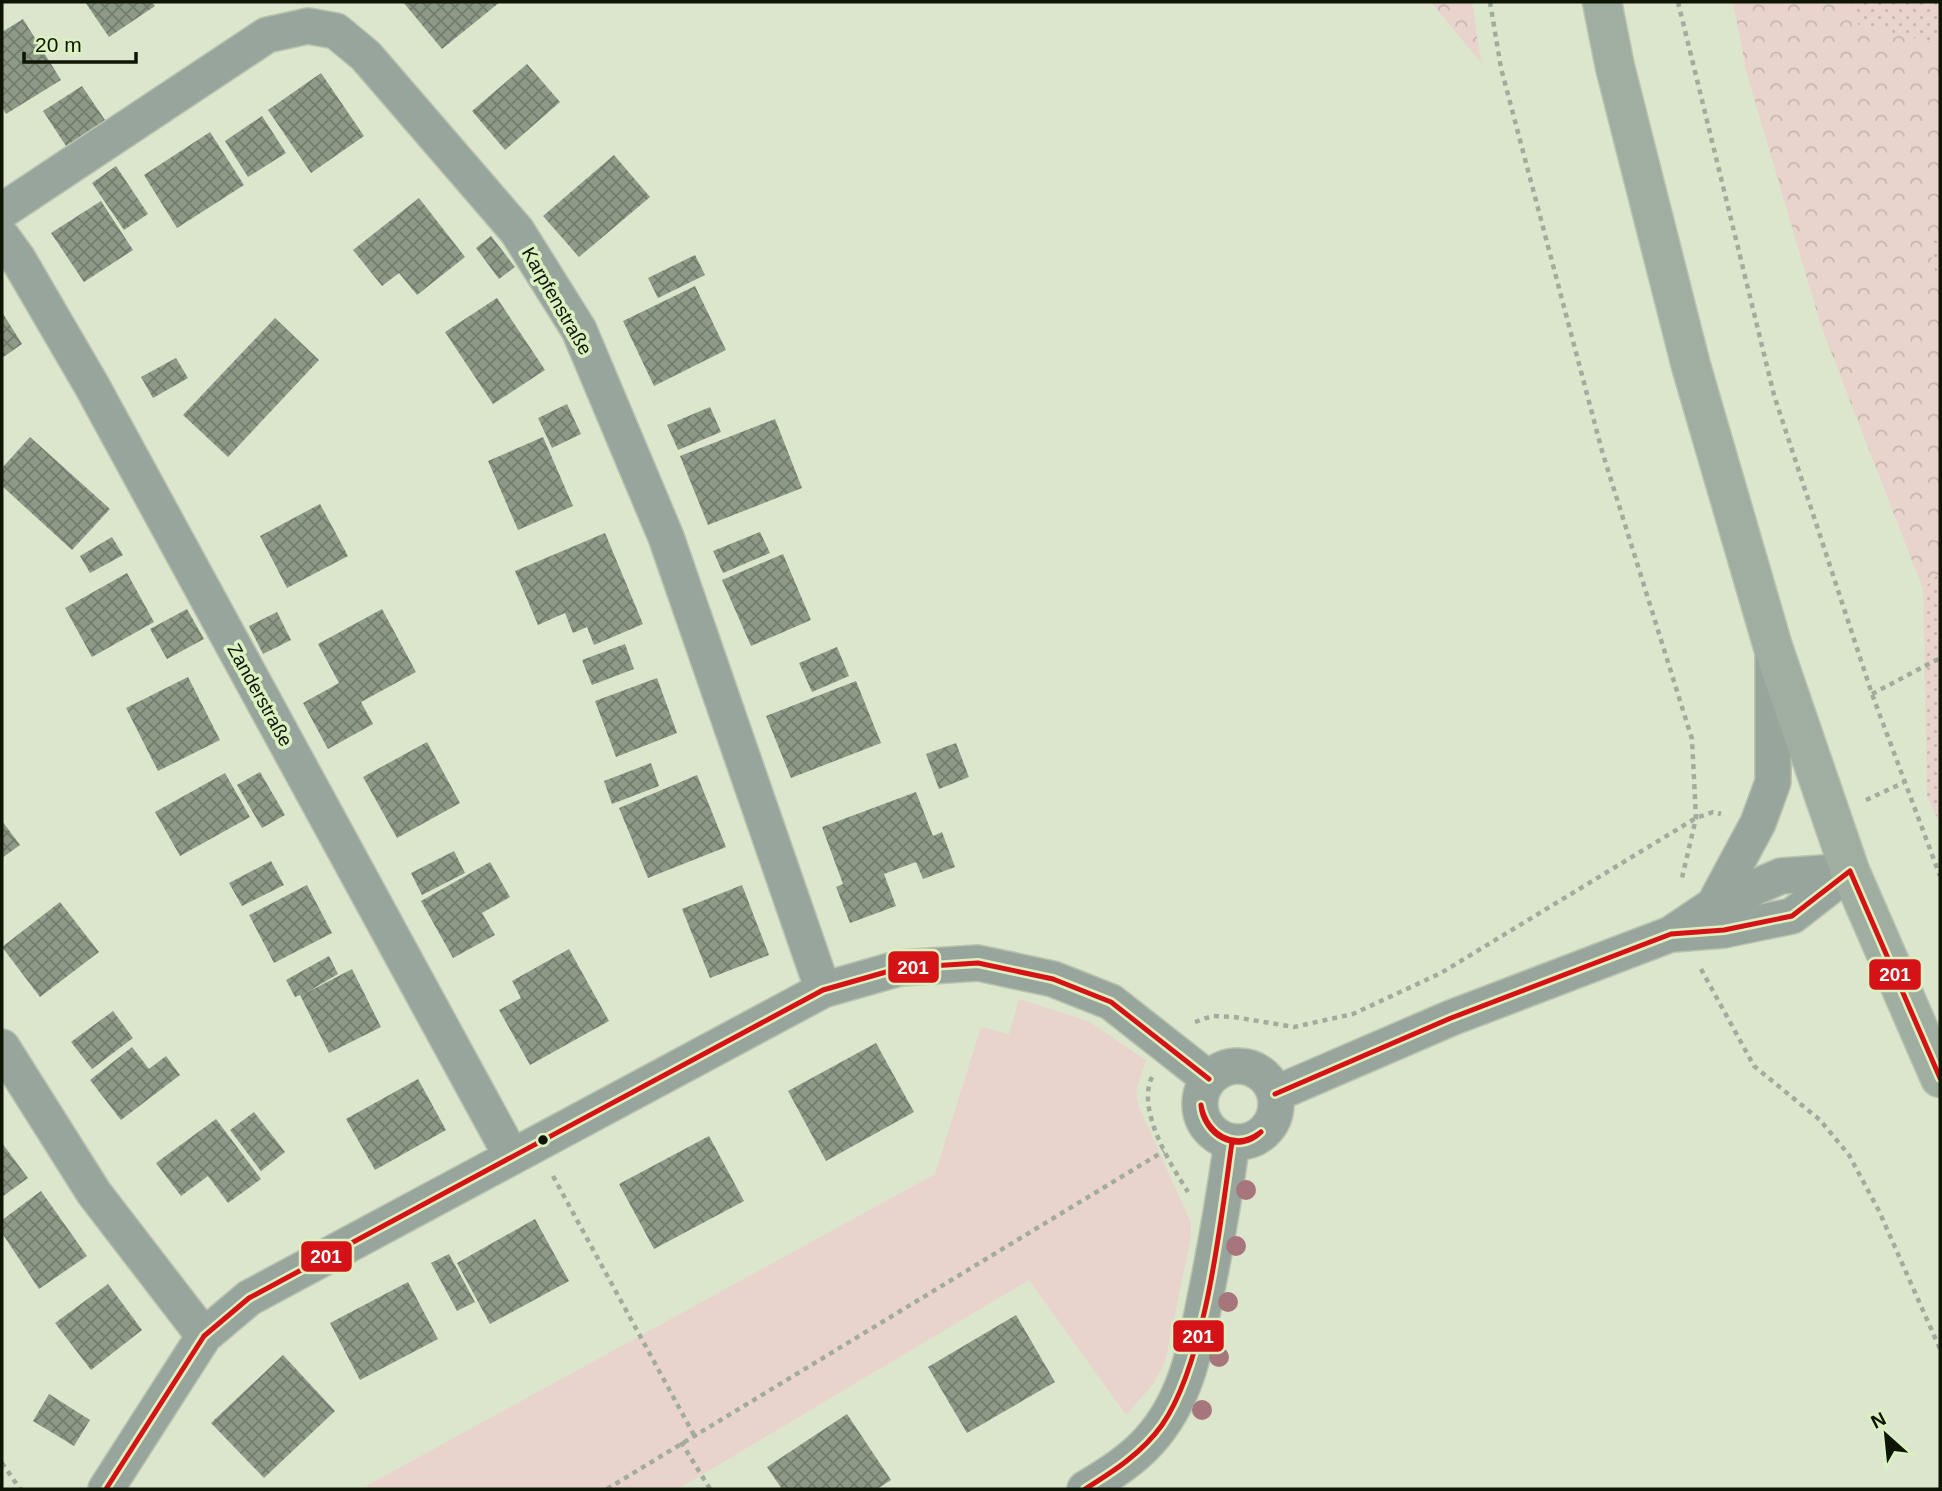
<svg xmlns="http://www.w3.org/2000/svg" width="1942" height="1491" viewBox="0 0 1942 1491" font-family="Helvetica,sans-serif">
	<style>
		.grass { fill: url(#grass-dots) }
		.forest { fill: url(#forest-crowns) }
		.park { fill: #e9d4cd }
		.building { fill: url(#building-cross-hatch) }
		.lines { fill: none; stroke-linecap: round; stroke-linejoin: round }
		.minor-casing { stroke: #b9c3af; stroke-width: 38 }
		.secondary-casing { stroke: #b9c3af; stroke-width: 41 }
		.path { stroke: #a1ab9e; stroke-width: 4.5; stroke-dasharray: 5 5; stroke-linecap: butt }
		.minor { stroke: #98a59d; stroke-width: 35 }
		.secondary { stroke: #9faea1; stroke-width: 38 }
		.bus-1-casing { stroke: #dcf1c2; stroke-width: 10 }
		.bus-1 { stroke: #d51317; stroke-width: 5 }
		.tree { fill: #a7767c }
		.bus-dot { fill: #0e1505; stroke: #dcf1c2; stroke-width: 2.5 }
		.labels { text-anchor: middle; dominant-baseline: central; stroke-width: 7; stroke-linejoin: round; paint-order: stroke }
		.street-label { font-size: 19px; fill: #0e1505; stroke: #dcf1c2 }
		.line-badge { stroke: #dcf1c2; stroke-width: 2.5 }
		.badge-label { font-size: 19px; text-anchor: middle; font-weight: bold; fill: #fff }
	</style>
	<defs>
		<pattern id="grass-dots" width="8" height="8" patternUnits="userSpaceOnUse" patternTransform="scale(1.75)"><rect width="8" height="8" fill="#e9d4cd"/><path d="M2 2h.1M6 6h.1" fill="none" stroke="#c7b5af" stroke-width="1.8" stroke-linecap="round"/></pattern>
		<pattern id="forest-crowns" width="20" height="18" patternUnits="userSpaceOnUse" patternTransform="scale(1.75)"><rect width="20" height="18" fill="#e9d4cd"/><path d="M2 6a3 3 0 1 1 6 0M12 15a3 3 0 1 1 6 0" fill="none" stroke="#c7b5af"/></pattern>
		<pattern id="building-cross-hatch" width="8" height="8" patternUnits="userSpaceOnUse" patternTransform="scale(1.75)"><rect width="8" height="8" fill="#8e9a88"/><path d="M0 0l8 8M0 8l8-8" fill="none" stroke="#727c6d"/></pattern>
	</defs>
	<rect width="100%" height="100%" fill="#dbe6cc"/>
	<!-- grass -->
	<path class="grass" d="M1852 2H1940V44L1855 24Z
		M1928 239 1940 241V294Z
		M1940 572V824L1927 796 1923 589Z"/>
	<!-- forest -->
	<path class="forest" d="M1431 2H1472L1481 63Z
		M1733 2H1852L1856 24 1940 44V241L1928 240 1940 294V572L1923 589 1821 326 1746 71Z"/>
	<!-- park -->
	<path class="park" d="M1019 999 1088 1021 1146 1060 1136 1092 1139 1107 1191 1223V1237L1165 1362 1154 1383 1126 1415 1029 1280 678 1489H365L368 1485 935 1174 981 1027 1009 1034Z"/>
	<!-- building -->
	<path class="building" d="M85 2H152L155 6 109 37Z
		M403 2H500L442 49Z
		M23 19 61 80 6 114 2 107V32Z
		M527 64 560 102 505 150 472 111Z
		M321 73 364 136 311 173 268 110Z
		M82 86 105 120 66 146 43 111Z
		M262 116 286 153 248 177 225 141Z
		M210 132 244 185 177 228 144 175Z
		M614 155 650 197 579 257 543 216Z
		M116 166 148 214 124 230 92 183Z
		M419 198 465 257 417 295 399 273 382 286 353 250Z
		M101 201 133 250 84 282 51 233Z
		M491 236 515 267 499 279 476 248Z
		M695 255 705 275 658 298 648 278Z
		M695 286 726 350 654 386 623 321Z
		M497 298 545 370 493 404 445 332Z
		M2 312 22 344 2 358Z
		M275 318 319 360 228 457 183 415Z
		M176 358 188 378 153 398 141 377Z
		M567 404 581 434 552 448 538 418Z
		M710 407 721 432 678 450 667 425Z
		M775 419 802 488 708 525 680 456Z
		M30 437 110 509 72 550 2 486V468Z
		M543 437 573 506 518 530 488 461Z
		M320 504 348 556 287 588 260 536Z
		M760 532 770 553 723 573 713 551Z
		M605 533 643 624 594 645 587 627 573 633 565 613 538 625 515 571Z
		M112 537 123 555 90 573 80 556Z
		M783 554 811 620 751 646 722 580Z
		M127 573 154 622 92 657 65 608Z
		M187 609 204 639 167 659 150 629Z
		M382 609 416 672 361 702 373 724 328 749 303 703 339 683 318 644Z
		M277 612 291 640 263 654 249 626Z
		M625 644 634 669 592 685 582 660Z
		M837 647 849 676 812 692 799 663Z
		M188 677 220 740 158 771 126 708Z
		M657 678 677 733 616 757 595 701Z
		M856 681 881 743 791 778 766 716Z
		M427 742 460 803 397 838 363 777Z
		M956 743 969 777 939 789 926 754Z
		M651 763 659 786 612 804 604 781Z
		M260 772 285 815 262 828 237 785Z
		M225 773 250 817 180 856 155 812Z
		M697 775 726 847 648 878 619 808Z
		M916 792 933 836 942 832 955 867 923 879 916 862 884 874 896 906 850 923 836 887 843 884 822 827Z
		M2 821 20 845 2 858Z
		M454 851 465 873 422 895 411 873Z
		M271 861 284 885 242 906 229 883Z
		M490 862 510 897 482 913 495 935 453 958 421 901Z
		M307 885 332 933 274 963 249 915Z
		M742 885 769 955 710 978 682 909Z
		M60 902 99 952 40 997 2 947Z
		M569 949 609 1021 530 1065 499 1010 521 998 512 981Z
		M329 956 338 974 304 994 352 969 381 1027 329 1053 300 995 295 997 286 980Z
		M113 1011 133 1038 92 1069 71 1042Z
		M876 1043 914 1112 826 1161 788 1091Z
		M132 1047 149 1069 166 1056 180 1075 121 1120 90 1080Z
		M418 1079 446 1130 375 1170 346 1119Z
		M254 1112 285 1152 261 1171 230 1130Z
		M216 1119 261 1179 228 1203 208 1176 181 1196 156 1163Z
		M709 1136 744 1201 654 1249 619 1184Z
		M2 1143 28 1178 2 1197Z
		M41 1191 87 1256 39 1289 2 1233V1220Z
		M535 1219 569 1281 490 1324 457 1263Z
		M449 1254 475 1302 457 1311 431 1263Z
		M408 1282 438 1339 360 1380 330 1323Z
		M108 1284 142 1330 91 1370 55 1323Z
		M1016 1315 1055 1382 967 1433 928 1367Z
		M283 1355 335 1411 264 1478 211 1423Z
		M49 1394 90 1420 74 1446 33 1421Z
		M847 1414 891 1480 877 1489H782L767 1467Z"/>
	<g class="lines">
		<!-- minor casing -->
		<g class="minor-casing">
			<path id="minor" d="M2 211 267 35 308 26 336 31 366 56 517 231 579 330 666 537 823 990
				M2 237 18 259 92 386 512 1157
				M1714 905 1758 823 1773 782V657
				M1674 934 1724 930 1792 916 1850 871
				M2 1047 94 1193 204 1336
				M1200 1104a38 38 0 1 1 76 0a38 38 0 1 1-76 0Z
				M1275 1094 1451 1018 1671 934 1714 905 1781 876 1850 871
				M106 1489 204 1336 249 1298 823 990 900 968 978 963 1053 979 1111 1002 1209 1079
				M1085 1489C1108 1475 1131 1461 1149 1441 1188 1398 1196 1344 1207 1289 1217 1240 1225 1191 1232 1142"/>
		</g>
		<!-- secondary casing -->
		<g class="secondary-casing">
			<path id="secondary" d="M1602 2 1615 67 1691 366 1773 647 1850 871 1940 1078"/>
		</g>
		<!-- path -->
		<path class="path" d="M1490 2 1501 68 1602 451 1692 739 1696 818 1681 882
			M1678 2 1774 395 1872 694 1940 876
			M1872 694 1940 658
			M1866 800 1903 783
			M1701 969 1754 1066 1820 1120 1849 1155 1879 1211 1940 1349
			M1195 1022 1212 1016 1234 1017 1294 1027 1353 1014 1441 973 1696 818 1713 812 1721 814
			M1152 1077C1136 1110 1171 1165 1188 1192
			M553 1176 694 1435
			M681 1442 710 1489
			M2 1463 20 1489
			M607 1489 1164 1151"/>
		<!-- minor -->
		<use href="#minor" class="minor"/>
		<!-- secondary -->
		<use href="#secondary" class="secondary"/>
		<!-- bus-1 casing -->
		<g class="bus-1-casing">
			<path id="bus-1" d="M1850 871 1940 1078
				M1275 1094 1451 1018 1671 934 1724 930 1792 916 1850 871
				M1201 1105C1206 1134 1235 1152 1261 1132
				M1201 1105C1203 1134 1237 1156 1261 1132
				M106 1489 204 1336 249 1298 823 990 900 968 978 963 1053 979 1111 1002 1209 1079
				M1085 1489C1114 1471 1142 1453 1162 1425 1206 1362 1221 1219 1232 1142"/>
		</g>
		<!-- bus-1 -->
		<use href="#bus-1" class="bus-1"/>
	</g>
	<!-- trees -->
	<g class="tree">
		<circle cx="1246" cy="1190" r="10"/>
		<circle cx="1236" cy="1246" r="10"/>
		<circle cx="1228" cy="1302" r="10"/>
		<circle cx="1219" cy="1357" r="10"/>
		<circle cx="1202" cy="1410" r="10"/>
	</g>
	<!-- markers -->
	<circle class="bus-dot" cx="543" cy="1140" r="6"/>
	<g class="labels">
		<!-- street labels -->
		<g class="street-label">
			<text transform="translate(557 301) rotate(60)">Karpfenstraße</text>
			<text transform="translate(260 695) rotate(61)">Zanderstraße</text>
		</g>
	</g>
	<g class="line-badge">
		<rect x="887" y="950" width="53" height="34" rx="7" fill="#d51317"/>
		<rect x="1868" y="958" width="54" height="33" rx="7" fill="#d51317"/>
		<rect x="300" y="1240" width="53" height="33" rx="7" fill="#d51317"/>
		<rect x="1172" y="1319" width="53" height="34" rx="7" fill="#d51317"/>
	</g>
	<g class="badge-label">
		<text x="913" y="974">201</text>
		<text x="1895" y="981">201</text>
		<text x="326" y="1263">201</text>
		<text x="1198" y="1343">201</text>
	</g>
	<!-- border -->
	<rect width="1942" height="1491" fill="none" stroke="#0e1505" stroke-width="7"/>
	<!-- north arrow -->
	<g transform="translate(1886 1435) rotate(333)" stroke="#dcf1c2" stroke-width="5" paint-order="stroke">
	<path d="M0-5L12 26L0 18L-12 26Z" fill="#0e1505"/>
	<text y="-10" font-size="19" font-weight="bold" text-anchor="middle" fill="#0e1505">N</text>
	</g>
	<!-- scale -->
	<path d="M24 52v10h112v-10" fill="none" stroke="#0e1505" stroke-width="3.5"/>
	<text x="35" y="52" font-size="21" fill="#0e1505" stroke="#dcf1c2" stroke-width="5" paint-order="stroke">20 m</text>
</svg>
